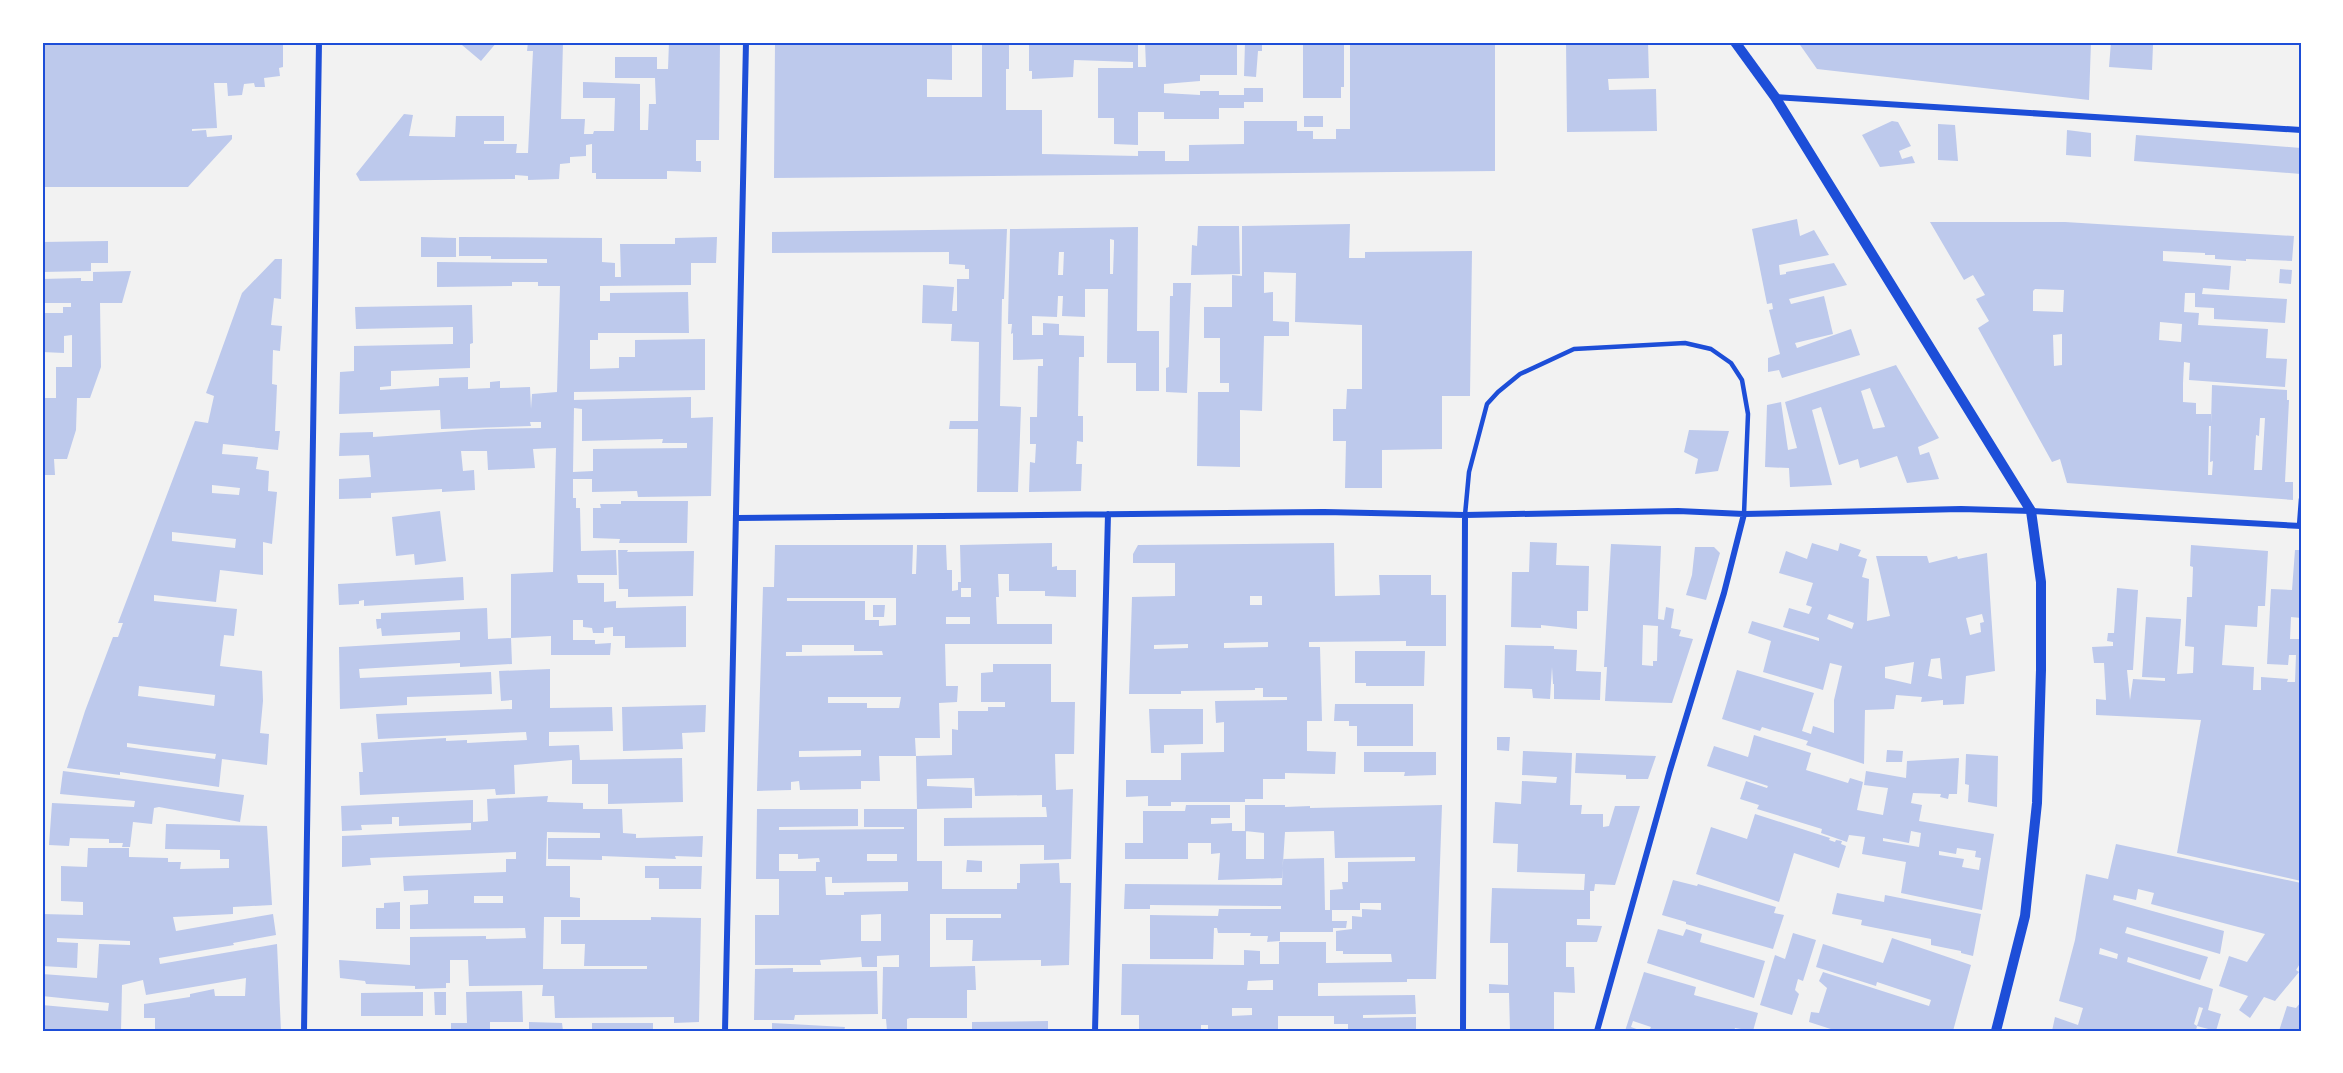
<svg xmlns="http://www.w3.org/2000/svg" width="2343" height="1073" viewBox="0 0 2343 1073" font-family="Karla,sans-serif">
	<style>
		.building { fill: #bdc9ec; fill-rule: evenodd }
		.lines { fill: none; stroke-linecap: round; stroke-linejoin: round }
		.service { stroke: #1d4ed8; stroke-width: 4.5 }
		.minor { stroke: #1d4ed8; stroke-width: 6 }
		.tertiary { stroke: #1d4ed8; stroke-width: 10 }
		.neatline { fill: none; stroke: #1d4ed8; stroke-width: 2 }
	</style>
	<rect width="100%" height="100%" fill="#f2f2f2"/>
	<!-- building -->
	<path class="building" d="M45 42H283V67L279 68 280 76 264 78 265 87H255L254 83 244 84 242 95 228 96 227 83H214L217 128 192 129V131L206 130 207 137 232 135V139L188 187H42Z
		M464 42H497L481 61 462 45Z
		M528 42H563L561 119H585L584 134H593L594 131H614L615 98H583V82L640 84V130H648L649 104H656L655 78H615V57H657V69H668L669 42H720L719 140H696V161H701V172L667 171V179H596V173H592V144L586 145V156L570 157V163L560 164 559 179 528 180V176L515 175V179L360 181 356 174 404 114 413 115 409 136 455 137 456 116H504V141H484V144H517L516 153H528L533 51H527Z
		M775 42H952V80L927 79V97H982V42H1009V69H1006V110H1042V154L1138 156V151H1165V161H1189V145L1244 144V121H1297V131H1313V139H1336V129H1350V42H1495V171L774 178Z
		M1029 42H1138V67H1146L1145 42H1237V75H1200V81L1164 84V93L1200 95V91H1219V95H1244V88H1263V102H1244V108H1219V119H1164V112H1138V145L1114 144V118H1098V68H1133V62L1074 60 1073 77 1032 79V71H1029Z
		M1245 42H1262V51H1258L1256 77 1244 76Z
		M1303 42H1344V87H1341V98H1303Z
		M1566 42H1648L1649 78 1608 79 1609 90 1656 89 1657 131 1567 132Z
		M1798 42H2091L2089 100 1817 69Z
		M2111 42 2153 45 2152 70 2109 67Z
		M1304 116H1323V127H1304Z
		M1892 121 1898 122 1911 146 1899 151 1902 159 1912 156 1915 163 1880 167 1862 135Z
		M1938 124 1955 125 1958 161 1938 160Z
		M2067 130 2091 133V157L2066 155Z
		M2136 135 2301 148V174L2134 161Z
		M1797 219 1800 236 1814 230 1829 255 1779 265 1780 275 1786 274V272L1834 263 1847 285 1789 299 1791 304 1824 296 1833 334 1795 343 1797 348 1851 329 1860 355 1782 378 1779 370 1768 372V358L1780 354 1769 310 1773 309 1772 303 1767 304 1752 229Z
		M1930 222H2065L2294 236 2292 261 2246 259V261L2215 259V255H2205V253L2163 251V261L2231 266 2229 290 2203 288 2202 294 2287 299 2285 323 2214 319V308L2195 307V293H2185L2184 312 2199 313 2198 325 2268 329 2266 358 2287 359 2285 387 2189 380 2190 363 2184 362 2183 383V402L2196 403V414H2211V426H2209L2208 475H2212L2213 461 2210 462 2212 385 2287 390V400H2289L2285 482H2293V500L2067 483 2060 459 2052 462 1978 328 1989 321 1976 299 1985 295 1973 275 1964 280ZM2035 289 2064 290 2063 312 2033 311V291ZM2160 322 2182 324 2181 342 2159 340ZM2062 334V365L2054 366 2053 335ZM2260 418H2265L2262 470H2254L2256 435 2259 436Z
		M1350 224 1349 258H1365V252L1472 251 1470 396H1442V449L1382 450V488H1345L1346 441H1333V409H1346L1347 389H1362V325L1295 322 1296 273 1264 272V293L1273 292V321L1289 322V336H1264L1262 411 1240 410V467L1197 466 1198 392H1229V383H1220V338H1204V307H1232V275L1242 276V226Z
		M1198 226H1239L1240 274 1191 275 1192 245 1197 246Z
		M1138 227 1137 331H1159V391H1136V363H1107L1108 289H1085V317L1062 316 1063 296H1058L1057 317 1032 316V335H1043V323L1059 324V335L1084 336V357H1079L1078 416H1083V442L1077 441 1076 464H1082L1081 491 1029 492 1030 462 1035 463 1036 444H1030V417H1037L1038 366H1043V359L1013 360V333L1011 334 1012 324H1008L1010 229ZM1110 239 1114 240V245L1113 274H1110ZM1059 252H1064L1063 275H1058Z
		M1007 229 1004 299H1002L1000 406 1021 407 1018 492H977L978 429H949L950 421H978L979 342 951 341 952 324 922 323 923 285 954 287 952 311H957V279H969V269H965V265L949 264V252L772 253V232Z
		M421 237 456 238V257H421Z
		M459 237 602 238V262L615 263V277H621L620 244H675V238L717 237 716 263H691V285L600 286V301H610V293L688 292 689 333H598V340H590V369L619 368V357H635V340L705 339V390L574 392V400L691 397V418L713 417 711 496 638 497 637 491 592 492V479H573V498H576V508H580L581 551 616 550 617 575H577L578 583H604V602L616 601V608L686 606V647L625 648V636H613V627L604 628V633H593L592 628 583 627V620H573V640H595V644L611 643 610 655H551V636L511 638V574L553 572 556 448 533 449 535 468 488 470 487 451H461L463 471 474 470 475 490 442 492V489L371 493V498L339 499V479L371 477 369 455 339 456 340 433 373 432V437L486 429 541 428V422H530L531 426 441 429 440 410 339 414 340 372 354 371V346L453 344V327L356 329 355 307 472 305 473 343 470 344V368L391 371V386L380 387V390L439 386V378L468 377V389L490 388V382L500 381V388L530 387 531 409 532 394 557 392 560 286H538V282H512V286L437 287V262L547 263V259H491V256H459ZM574 408 582 409V441L663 439 662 443H687V448L593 449V471L573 472Z
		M108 241V263H91V271L42 272V242Z
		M275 259H282L281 299 274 298 271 325 282 326 280 351 273 350 272 384 277 385 275 431H280L278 450 223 444 222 454 258 457 256 469 269 471 268 491 277 492 272 544 263 542V575L220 570 216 602 154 595V601L237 609 234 636 224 635 220 666 262 671 263 701 260 733 269 734 267 765 222 759 219 787 120 772V775L67 768 85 711 113 637H118L123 623H118L195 421 208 423 214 396 206 393 242 293ZM212 485 240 488 239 495 212 493ZM172 532 236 539 235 548 172 541ZM139 686 215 695 214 706 138 696ZM127 743 149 746 216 754 215 759 127 747Z
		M2280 269 2292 270 2291 284 2279 283Z
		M131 271 122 303H100L101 367 90 398H77L76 430 67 459H54L55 475H45V492H42V398H56V367H72V335L64 336V353L42 352V313H63V307H71V303H42V279L81 278V281H93V272Z
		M1173 283H1191L1187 393 1166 392V368L1169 367 1170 296H1173Z
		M1896 365 1939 438 1918 447 1920 455 1929 452 1939 479 1907 483 1897 456 1860 468 1858 459 1839 465 1821 407 1812 410 1832 485 1790 487 1789 468 1765 467 1767 405 1781 402 1788 450 1797 448 1785 402ZM1870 388 1885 427 1873 429 1861 391Z
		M1689 430 1729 431 1718 471 1695 474 1698 459 1684 452Z
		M621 501H688L687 543H619L620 539 593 538V508H601L600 504H621Z
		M440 511 446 561 415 565 414 554 396 556 392 517Z
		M1530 542 1557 543 1556 565 1589 566 1588 611H1577V629L1541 625V628L1511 627 1512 572H1529Z
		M1052 543V567L1057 566V570H1076V597L1045 596V591H1009V574H998L999 597H996L997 624H1052V644H945L946 686H958L957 702 939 703 940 738H915L916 756H879L880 781H861V789L800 790 799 781 791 782V790L757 791 763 587H774L775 545H913L912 574H916L917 545H946L947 570H952V591L958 590V582H961L960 545ZM961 588H971V597H961ZM787 598H896V625L879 626V620H865V601H787ZM946 617H970V624H946ZM802 645H854V651H882L883 655 786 656V652H802ZM828 697H901L899 708H867V703H828ZM861 750V756L799 757V751Z
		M1334 543 1335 596 1380 595 1379 575H1431V595H1446V646H1406V641L1309 642V647H1320L1322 721H1307V751L1336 752 1335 774 1285 773V779H1263V799H1245V802H1171V806H1148V796L1126 797V780H1181V753L1224 752V722L1216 723 1215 701 1287 700V697H1263V688H1255V690L1181 691V694H1129L1132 597 1175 596V563H1133V554L1138 545ZM1250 596H1262V605H1250ZM1268 642V647L1224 648V643ZM1188 644V648L1154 649V645Z
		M1812 543 1838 551 1840 543 1861 550 1858 556 1867 559 1862 577 1869 579 1867 621 1890 616 1876 556H1927L1929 563 1957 556 1958 559 1987 553 1995 671 1966 676 1964 704 1943 705V700L1921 702 1922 697 1896 695 1894 709 1865 710 1864 764 1806 745 1808 741 1762 727 1760 731 1722 719 1737 670 1814 693 1802 731 1811 734 1813 726 1834 733V700L1842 666 1830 663 1823 690 1763 672 1771 641 1748 633 1752 621 1819 641V638L1783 627 1789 608 1809 614 1812 607 1806 605 1813 583 1779 573 1786 551 1807 559ZM1829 614 1854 623 1852 629 1827 619ZM1982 614 1984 622 1980 623 1981 632 1970 635 1966 618ZM1940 658 1942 679 1928 676 1931 659ZM1914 662 1911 684 1885 678V667Z
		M1611 544 1661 546 1658 619 1664 620 1666 607 1674 609 1671 628 1681 630 1679 636 1693 639 1672 703 1605 701 1607 667H1604ZM1643 625 1658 626 1657 661H1653V666L1642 665Z
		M2191 545 2268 551 2265 606H2258L2257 627 2225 625 2222 665 2254 667 2253 690H2261V677L2288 679 2287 682H2295L2296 655H2289L2288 665 2267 664 2271 589 2292 590 2295 550H2301V618L2291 617 2290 639H2301V881L2177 853 2201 720 2096 715V699L2106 700 2104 663H2094L2092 647 2113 646V642L2107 641 2108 633H2114L2117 588 2138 590 2133 670H2127L2130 700 2133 679 2165 681V678L2142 677 2146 617 2181 619 2177 674 2193 673 2194 647 2185 646 2187 597H2192L2193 567 2190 566Z
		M1695 547H1714L1720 553 1706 600 1686 595 1692 575Z
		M618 550H628L627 552 694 551 693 596 628 597V589H619Z
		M463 577 464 600 364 606V600L359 601V604L339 605 338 584Z
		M873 605H885L884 617H873Z
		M487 608 488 639 511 638 512 664 460 667V663L359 669 360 678 491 672 492 694 407 697V705L340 709 339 647 460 640V632L382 636 381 628 377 629 376 619H381V613Z
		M1505 645 1554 646V649L1577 650 1576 671 1601 672 1600 700 1554 699V684H1553L1552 667 1550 699 1533 698 1532 689 1504 688Z
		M1355 651H1425L1424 686H1366V683H1355Z
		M993 664H1051V702H1075L1074 754H1055L1056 790 1073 789 1071 859 1044 860V845L944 846V818L1047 817 1046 807H1042V795L975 796 974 778 927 779V786L972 788V808L917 809 916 756 952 755V729L958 730V711H988V707H1005V702H981V673L993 672Z
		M550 669V708L612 707 613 731 549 732V746L579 745 580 760 682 758 683 802 608 804V784H572V760L514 765 515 794 496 795 495 789 360 795 359 772H363L361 743 446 738V741L467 740V743L527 740 526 732 378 739 376 714 512 709V700L501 701 499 671Z
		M1335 704H1413V746H1357V726H1349V721H1334Z
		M706 705 705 732 682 733 683 749 623 751 622 707Z
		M1149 709H1203V744L1164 745V753H1151Z
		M1754 735 1811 753 1806 770 1848 783 1850 778 1863 782 1857 810 1883 815 1888 788 1864 785 1866 771 1906 778 1907 761 1959 758 1957 794H1949L1948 799 1940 797 1941 794 1913 793 1911 803 1922 805 1919 821 1994 834 1982 910 1901 893 1906 862 1862 854 1865 837 1849 835 1847 842 1821 833 1822 829 1757 809 1759 805 1740 799 1746 781 1767 788 1768 786 1707 766 1714 746 1748 757ZM1911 831 1921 833 1919 847 1883 841V838L1909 843ZM1957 848 1976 851 1975 857 1981 858 1979 870 1962 867 1964 859 1939 855V851L1956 854Z
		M1497 737H1510L1509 751 1497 750Z
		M1887 750 1903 751 1902 762H1886Z
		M1523 751 1572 753 1570 805H1582L1581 814H1603V827L1609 826 1615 806H1640L1615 885 1595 884 1594 891H1590V919H1577V925L1602 926 1597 942H1566V967H1574L1575 993 1554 992V1031H1510L1509 993H1489V984L1508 985V943H1490L1492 888 1584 890 1585 874 1517 872 1518 844 1493 843 1495 802 1521 804 1522 781 1556 783 1557 777 1522 775Z
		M1364 752H1436V775L1404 776 1405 772H1364Z
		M1576 753 1656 756 1648 779H1626V775L1575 773Z
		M1966 754 1998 756 1997 807 1968 802 1969 785 1965 784Z
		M63 771 244 795 240 822 159 807 154 808 152 824 133 822 130 847H122L123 843H109V839L70 838 69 846 49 845 52 803 134 807 135 801 60 794Z
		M548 796 547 802 583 803V809H622L623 833 636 834V838L703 836 702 857 675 856 676 859 602 856V860L548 859V838H600V833L547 832 546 866H570V897L580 898V917H544L543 969H647V966H584L585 944H561V920H651V917L701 918 699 1022 674 1023V1017L555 1018 554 996H542L543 985 469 986 468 960H450V983H446V988L415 989V986L366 984 365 981 340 978 339 960 410 965V937L486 936V939L526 938 525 928 410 929V905L428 904V890L404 891 403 876 506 872V859H516V852L370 858 371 865 342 867V836L471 830V823L399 826V817H392V824L361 825 362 830 342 831 341 806 473 800V822L488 821 487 799ZM474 896H503V903H474Z
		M1186 805H1230V818H1211V824L1232 823V831H1246V859H1264V833L1245 831V805H1285V807L1310 806V808L1442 805 1436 979H1407V982L1318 983V996L1415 995 1416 1014 1363 1015V1018L1416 1017V1031H1348V1024H1334V1016H1278V1031H1208V1025H1201V1031H1139V1015H1121L1122 964 1244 965V950L1260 951V964H1279V942H1326V963L1392 962 1391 954H1343V951H1336V931L1352 929V916L1362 917V909L1381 910V903H1360V910H1332V921H1347L1346 928H1333V932H1280V941L1267 942 1268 936H1250L1251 933H1218L1217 928H1214L1213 959H1150V915L1218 916 1219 909H1281V906L1150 905V909H1124L1125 884 1282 885 1283 859 1324 858 1325 910H1330V890L1343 889 1342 882H1348V862L1415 861V857L1335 858 1334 831 1285 832 1282 878 1218 880 1220 853 1211 854V843H1188V859H1125V843H1143V811H1185ZM1273 980V990H1247L1248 981ZM1232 1008H1252V1015L1232 1016Z
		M757 809H858V826L779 827V830L904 829V827H864V809H917V861H942V889H1017V883H1020V864L1059 863 1060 883H1071L1069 965 1041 966V960L972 961 973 940H946V918H1001V914H930V967L975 966 976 990H967V1018H910L907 1019V1031H887L886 1019H882L883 967H899V955L877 956V967H862L861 957 820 960 821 965H755V915H779V879H756ZM779 854H798V859L819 858 820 862H816V871H779ZM867 854H897V861H867ZM825 877H832V883L908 882V891L844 892V895H826ZM881 914V941H861V915Z
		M1755 814 1830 838 1829 840 1835 842 1836 840 1842 841 1841 844 1846 846 1839 868 1794 853 1779 902 1696 874 1711 827 1747 839Z
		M166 824 267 826 272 905 233 907V914L173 917 176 931 273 914 276 935 233 943 234 945 159 958 160 964 277 944 281 1031H155V1018H144V1004L190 997V994L214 989 215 996H245L246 978 146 995 143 980 122 985 121 1031 42 1030V1005L108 1011 109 1003 42 996V974L97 978 99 944 130 945V941L57 938V942L78 943 77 968 42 966V914L83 915V902L61 901V866L87 867 88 848H129V857L168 858V862H181L180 869 229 868V859H220V850L165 849Z
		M2116 844 2301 883V962L2296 970 2299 972 2275 1001 2264 997 2250 1018 2239 1010 2248 996 2219 986 2229 956 2247 962 2265 934 2151 904 2154 893 2138 889 2136 900 2114 895 2113 900 2224 931 2220 954 2127 927 2125 933 2208 957 2200 980 2128 957 2127 962 2213 989 2208 1010 2221 1014 2216 1031 2197 1026 2203 1008 2199 1007 2194 1024 2197 1026 2196 1031H2052L2055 1017 2078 1025 2083 1008 2059 1001 2075 940 2086 874 2108 879ZM2100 948 2118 954 2117 959 2099 954Z
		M967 860 982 861V872H966Z
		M645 866H702L701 889H659V878H645Z
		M1673 880 1697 886 1698 884 1776 907 1774 913 1784 915 1773 949 1686 924V922L1662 915Z
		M1837 893 1884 902 1885 895 1981 914 1973 956 1961 953V951L1931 945V939L1861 925 1862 920 1832 914Z
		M400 902V929H376V908H384V903Z
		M1658 929 1683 936 1686 929 1702 934 1700 942 1765 961 1754 998 1647 963Z
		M1793 933 1816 940 1803 981 1798 979 1795 990 1799 994 1792 1015 1760 1005 1775 955 1785 959Z
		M1892 938 1971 965 1953 1031H1837L1809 1022 1811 1012 1819 1013 1827 988 1819 981 1823 972 1929 1006 1931 1000 1877 982 1876 986 1816 967 1823 944 1883 963Z
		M793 968V972L877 971 878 1014 795 1015 794 1020H754L755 969Z
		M1644 972 1696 987 1694 995 1758 1013 1753 1031 1735 1028 1734 1031H1649L1651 1027 1633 1021 1631 1027 1642 1031H1625Z
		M522 991 523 1022H490V1031H451V1023H467L466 992Z
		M423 992V1016H361V993Z
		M434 992H446V1015H435Z
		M2301 1002V1031H2279L2287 1006 2296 1008Z
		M1048 1021V1031H972V1022Z
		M529 1022 562 1023 563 1031H529Z
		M592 1023H653V1031H592Z
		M772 1023 845 1027 844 1031H772Z"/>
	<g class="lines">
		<!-- service -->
		<path class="service" d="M1465 515 1469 472 1487 404 1498 392 1520 374 1574 349 1685 343 1711 349 1731 363 1742 380 1748 414 1744 514
			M2299 526 2301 499"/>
		<!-- minor -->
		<path class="minor" d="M1775 97 2301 130
			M737 518 1324 512 1465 515 1678 511 1744 514 1961 509 2031 511 2301 526
			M304 1031 319 42
			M725 1031 746 42
			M1095 1031 1108 514
			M1463 1031 1465 515
			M1597 1031 1670 770 1724 593 1744 514"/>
		<!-- tertiary -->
		<path class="tertiary" d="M1735 42 1775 97 2031 511 2041 582V670L2037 803 2025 916 1996 1031"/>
	</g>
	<!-- border -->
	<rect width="2343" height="1073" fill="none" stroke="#ffffff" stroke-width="87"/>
	<rect x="44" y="44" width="2256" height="986" class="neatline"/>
</svg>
